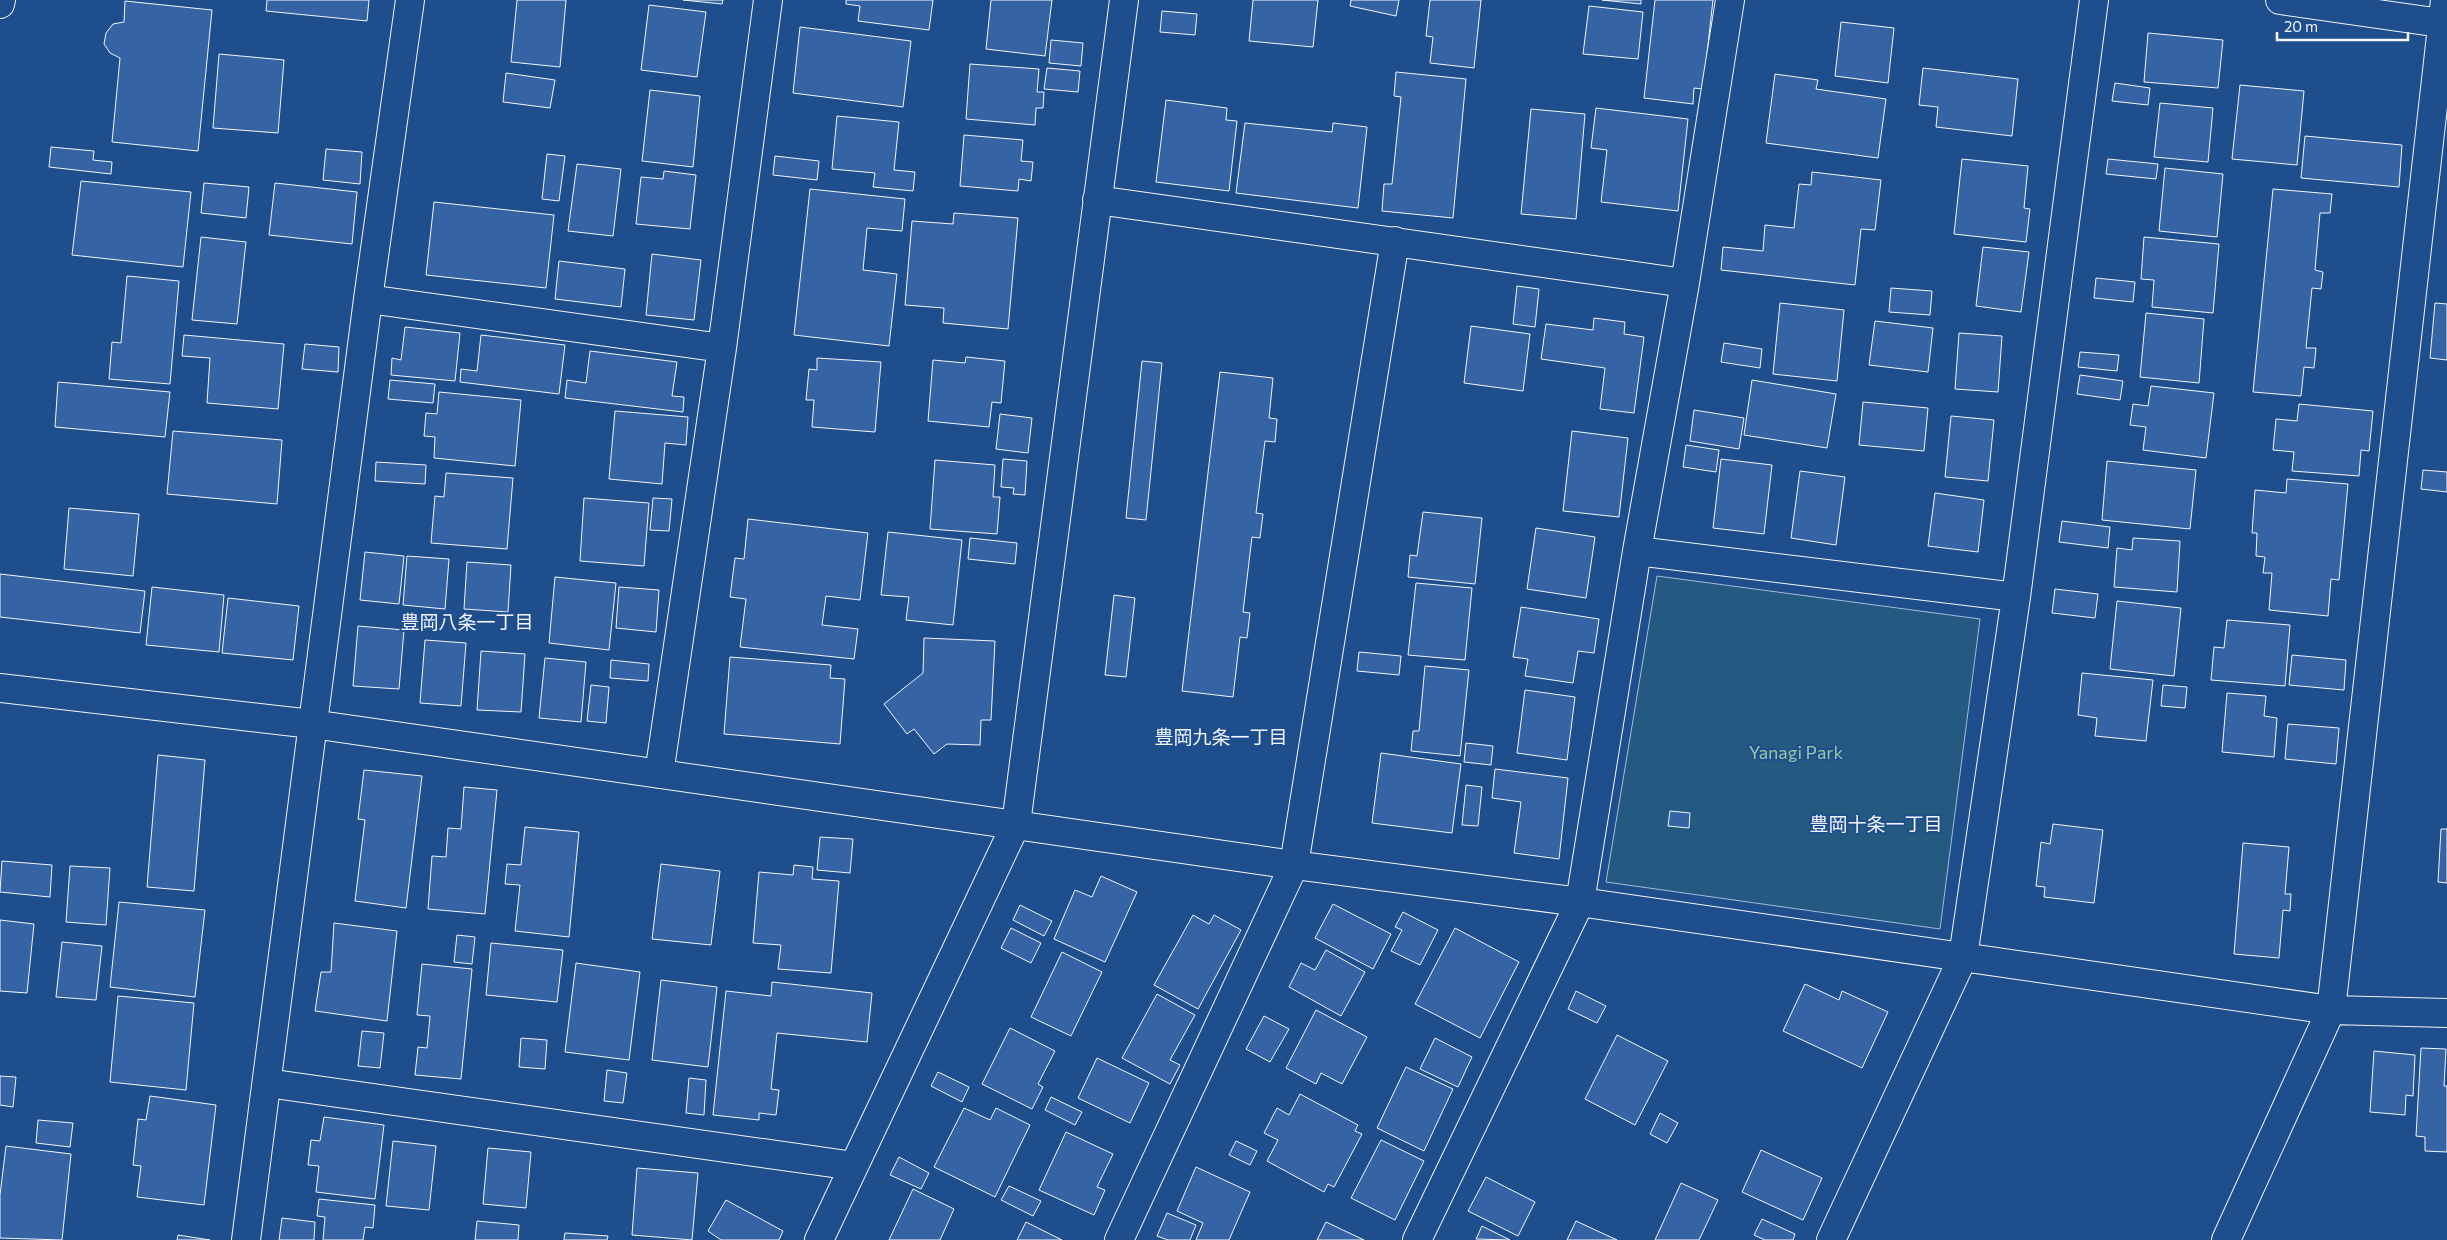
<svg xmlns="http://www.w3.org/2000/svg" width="2447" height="1240" viewBox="0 0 2447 1240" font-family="Commissioner,'Noto Sans JP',sans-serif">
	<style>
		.green { fill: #245a82; stroke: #a8bbd7 }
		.building { fill: #3563a3; stroke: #f2f6ff }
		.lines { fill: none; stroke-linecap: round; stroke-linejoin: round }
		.minor-casing { stroke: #f2f6ff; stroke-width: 30 }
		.tertiary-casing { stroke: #f2f6ff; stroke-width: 30 }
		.minor { stroke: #1f4e8c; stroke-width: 28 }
		.tertiary { stroke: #1f4e8c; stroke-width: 28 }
		.labels { text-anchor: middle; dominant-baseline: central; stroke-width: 4; stroke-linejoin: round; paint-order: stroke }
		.park-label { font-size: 18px; fill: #97c8a6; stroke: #1f4e8c }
		.neighbourhood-label { font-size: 19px; fill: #f2f6ff; stroke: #1f4e8c }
	</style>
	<rect width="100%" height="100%" fill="#1f4e8c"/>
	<!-- green -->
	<path class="green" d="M1657 576 1980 619 1940 929 1606 882Z"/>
	<!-- building -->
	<path class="building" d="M267 0H369L367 21 266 11Z
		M517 0H566L560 67 511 62Z
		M683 0H723L722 4Z
		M846 0H933L929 30 858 21 860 6 846 4Z
		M991 0H1052L1045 56 986 49Z
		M1253 0H1318L1313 47 1249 41Z
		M1351 0H1399L1396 16 1350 6Z
		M1430 0H1481L1474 68 1430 63 1433 37 1426 36Z
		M1602 0H1641V4Z
		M1655 0H1713L1703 89 1694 88 1693 104 1644 98Z
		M125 1 212 10 198 151 112 142 120 58 110 53 104 44 106 33 113 24 124 22Z
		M649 5 706 12 697 77 641 70Z
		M1589 6 1643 12 1638 59 1583 54Z
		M1162 11 1197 14 1195 35 1160 32Z
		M1841 22 1894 28 1888 83 1835 76Z
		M800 27 911 41 903 107 793 93Z
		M2148 33 2223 40 2218 88 2144 82Z
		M1051 40 1083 43 1081 66 1049 63Z
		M219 54 284 60 278 133 213 128Z
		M970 64 1039 69 1037 92H1044L1043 108H1036L1035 125 966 119Z
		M1047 68 1080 71 1078 92 1044 89Z
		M1923 68 2018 79 2012 136 1936 127 1938 107 1919 105Z
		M1396 72 1466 79 1453 218 1382 211 1384 184H1392L1401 97 1394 96Z
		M506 73 555 80 550 108 503 102Z
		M1775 74 1818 80 1816 89 1886 99 1878 158 1766 143Z
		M2115 83 2150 88 2148 105 2112 101Z
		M2240 85 2304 91 2297 165 2232 159Z
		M650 90 700 96 693 167 642 161Z
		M1166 100 1227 108 1226 120 1237 121 1229 191 1156 182Z
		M2160 103 2213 108 2208 162 2154 157Z
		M1596 108 1688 119 1678 211 1601 202 1607 150 1591 148Z
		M1531 109 1585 114 1576 219 1521 214Z
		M837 116 899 122 894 170 915 172 913 191 873 187 875 173 832 169Z
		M1245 123 1332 132 1333 123 1367 127 1358 208 1236 193Z
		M964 135 1023 140 1021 161 1033 162 1031 181 1019 179 1018 191 960 186Z
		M2305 136 2402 145 2399 187 2301 178Z
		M51 147 94 151 93 160 112 162 111 174 49 167Z
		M326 149 362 152 360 184 323 180Z
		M547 154 565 156 559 201 542 199Z
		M775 156 819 161 817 180 773 175Z
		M1962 159 2028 166 2024 208 2030 209 2026 242 1954 234Z
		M2108 159 2158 164 2156 179 2106 174Z
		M577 164 621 169 613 236 568 231Z
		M2165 168 2223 174 2217 237 2159 231Z
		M664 171 696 175 690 229 636 224 641 177 663 179Z
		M1812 172 1881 180 1875 230 1861 229 1855 285 1721 270 1723 247 1763 251 1765 225 1794 228 1799 184 1811 185Z
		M81 181 191 192 183 267 72 255Z
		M204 183 249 187 246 218 201 213Z
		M275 183 357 192 352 244 269 235Z
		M810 189 905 199 902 231 867 228 863 270 897 274 889 346 794 335Z
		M2273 189 2332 194 2330 213H2320L2315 270 2323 272 2321 289 2312 288 2306 348H2316L2314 368 2304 367 2301 396 2253 392Z
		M434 202 554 215 546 288 426 275Z
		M954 213 1018 218 1008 329 943 323 944 308 905 305 912 221 953 224Z
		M201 237 246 242 237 324 192 320Z
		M2144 237 2219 244 2213 313 2152 307 2154 280 2141 279Z
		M1983 247 2029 252 2021 312 1976 306Z
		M652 254 701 260 694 320 646 315Z
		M559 261 625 269 621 307 555 299Z
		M127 276 179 281 170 384 109 379 112 342 121 343Z
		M2096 278 2135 282 2133 302 2094 298Z
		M1517 286 1539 289 1535 327 1513 324Z
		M1891 288 1932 291 1930 315 1889 312Z
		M1780 303 1844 310 1837 381 1773 374Z
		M2435 303 2447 304V360L2430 358Z
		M2146 313 2204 319 2199 383 2140 377Z
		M1594 318 1625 322 1624 334 1644 337 1634 413 1600 409 1605 368 1541 359 1546 324 1593 330Z
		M1875 321 1933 328 1928 372 1869 365Z
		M1471 326 1530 334 1523 391 1464 383Z
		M405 327 460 333 455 381 391 375 392 358 401 360Z
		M1959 333 2002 336 1998 392 1955 389Z
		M184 335 284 344 278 409 207 403 210 358 182 356Z
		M481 335 565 345 559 394 460 382 461 369 477 371Z
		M1724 343 1762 349 1760 368 1721 362Z
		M305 344 339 347 338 372 302 369Z
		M590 351 677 362 672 396 684 397 683 412 565 398 567 380 586 383Z
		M2080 352 2119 355 2117 371 2078 367Z
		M966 357 1005 361 1001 403 992 402 989 427 928 421 933 360 965 363Z
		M817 358 881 362 875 432 812 427 814 400H806L809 369 817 370Z
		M1142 361 1162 363 1146 520 1126 518Z
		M1220 372 1273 378 1269 418 1277 419 1275 442 1265 441 1256 513 1263 514 1260 538 1252 537 1243 612 1250 613 1247 638 1240 637 1233 697 1182 691Z
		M2080 375 2123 381 2120 400 2077 394Z
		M390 380 435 384 433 403 388 399Z
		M1752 380 1836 394 1827 448 1744 435Z
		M58 382 170 392 165 437 55 427Z
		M2151 386 2214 393 2206 458 2143 450 2146 427 2130 425 2133 404 2148 406Z
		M439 392 521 400 515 466 434 458 435 437 424 436 426 413 437 414Z
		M1863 402 1928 408 1924 451 1859 445Z
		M2299 404 2373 411 2369 451 2361 450 2359 476 2292 471 2294 452 2273 450 2276 419 2297 421Z
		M1694 410 1744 418 1739 449 1690 441Z
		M615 411 688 417 686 445 665 443 662 484 609 479Z
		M1000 414 1032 418 1028 453 996 449Z
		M1951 416 1994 420 1988 481 1945 477Z
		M173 431 282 440 277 504 167 494Z
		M1572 431 1628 438 1619 517 1563 511Z
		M1686 445 1719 450 1716 472 1683 467Z
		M1003 459 1027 461 1025 495 1013 494 1014 488 1001 487Z
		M1721 459 1772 465 1764 534 1713 528Z
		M935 460 995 465 993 497H1000L997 534 930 529Z
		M2107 461 2196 470 2190 529 2102 520Z
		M376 462 426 465 425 484 375 481Z
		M2423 470 2447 472V492L2421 489Z
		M1800 471 1845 477 1836 545 1791 538Z
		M446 473 513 478 507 549 431 543 435 496 444 497Z
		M2287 479 2348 484 2339 580 2331 579 2328 616 2269 610 2272 573H2263L2265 557 2256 556 2257 533H2252L2255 490 2286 493Z
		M1935 493 1984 500 1978 552 1928 546Z
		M584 498 649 503 644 566 580 561Z
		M653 498 672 499 669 531 650 530Z
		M69 508 139 514 133 576 64 569Z
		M1423 512 1482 518 1475 584 1408 577 1410 555 1417 556Z
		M748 519 868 533 860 600 826 596 822 625 858 629 854 659 740 647 746 599 730 597 735 558 744 559Z
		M2062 521 2110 527 2108 548 2059 542Z
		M1536 528 1595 537 1586 598 1527 589Z
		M888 532 962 540 953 625 906 620 909 597 881 595Z
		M970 538 1017 543 1015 564 968 559Z
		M2133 538 2180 541 2177 592 2114 587 2117 548 2132 550Z
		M365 552 404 556 399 604 360 600Z
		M407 556 449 559 445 609 403 605Z
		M467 562 511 565 508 612 464 609Z
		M0 574 145 591 140 633 0 617Z
		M555 577 616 583 609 650 549 643Z
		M1416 583 1472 588 1465 660 1408 655Z
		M152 587 224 595 219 652 146 645Z
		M619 587 659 590 656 632 616 628Z
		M2055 589 2098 594 2095 618 2052 613Z
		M1114 595 1135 598 1126 677 1105 675Z
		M228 598 299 606 293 660 222 653Z
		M2117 601 2181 608 2174 676 2110 669Z
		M1521 607 1599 619 1594 653 1578 651 1573 683 1525 676 1528 659 1513 657Z
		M2227 620 2290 625 2285 686 2211 680 2214 647 2224 648Z
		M358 626 404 630 399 689 353 686Z
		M924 638 995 641 991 720H981L980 745 947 744 934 754 914 729 907 734 884 704 923 673Z
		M425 640 466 643 461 706 420 703Z
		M481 651 525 654 521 712 477 710Z
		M1359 652 1401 656 1399 675 1357 671Z
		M2292 655 2346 660 2344 690 2289 685Z
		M730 657 831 665 830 678 845 679 840 744 724 734Z
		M545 658 586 662 581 722 539 718Z
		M611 660 649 664 648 681 610 678Z
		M1425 666 1469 670 1460 756 1411 751 1413 731H1419Z
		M2082 673 2153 680 2146 741 2095 736 2097 718 2078 715Z
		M591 685 609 687 606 723 587 721Z
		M2163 685 2187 687 2185 708 2161 706Z
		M1525 690 1575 697 1567 760 1517 753Z
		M2227 693 2266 696 2264 716 2277 718 2274 757 2222 752Z
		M2288 724 2339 728 2336 764 2285 759Z
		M1466 743 1493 746 1491 765 1464 762Z
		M1381 753 1461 764 1452 833 1372 823Z
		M158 755 205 760 194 891 147 887Z
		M1495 769 1568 778 1559 859 1514 853 1521 802 1492 798Z
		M364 770 422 776 406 908 355 901 365 820 358 819Z
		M1466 785 1482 787 1478 826 1462 825Z
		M464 787 497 790 485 914 428 909 432 856 446 857 448 828 461 829Z
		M1670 811 1690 813 1689 828 1668 826Z
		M2053 824 2103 830 2094 903 2044 897 2045 887 2036 886 2041 842 2050 844Z
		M525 827 579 832 569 937 515 931 520 885 505 884 507 864 521 865Z
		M2441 829H2447V883L2438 882Z
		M820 837 853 839 850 873 817 870Z
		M2243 843 2289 847 2285 894H2291L2290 911 2283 910 2279 958 2234 954Z
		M2 861 52 865 50 897 0 892Z
		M661 864 720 871 711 945 652 939Z
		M794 865 813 867 812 879 839 881 831 973 778 969 781 945 753 943 759 872 793 875Z
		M70 866 110 868 106 925 66 922Z
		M1101 876 1137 892 1105 962 1054 939 1075 890 1092 897Z
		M119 902 205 910 195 997 110 987Z
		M1333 904 1391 934 1373 969 1315 938Z
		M1020 905 1052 921 1044 936 1013 920Z
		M1403 912 1438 930 1420 965 1391 951 1402 930 1395 927Z
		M1193 915 1209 924 1214 915 1241 930 1198 1009 1154 985Z
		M0 920 34 924 27 993 0 991Z
		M334 923 397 931 387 1021 315 1011 321 972H331Z
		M1011 928 1041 943 1031 963 1001 948Z
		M1455 928 1519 962 1480 1038 1415 1004Z
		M457 935 475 937 472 964 454 962Z
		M62 942 102 946 96 1000 56 997Z
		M491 943 563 950 557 1002 486 995Z
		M1326 950 1365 972 1341 1016 1289 987 1301 963 1315 970Z
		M1062 952 1102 972 1071 1036 1031 1017Z
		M576 963 640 972 629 1060 565 1052Z
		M422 964 472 969 461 1079 415 1075 418 1047 427 1048 430 1016 417 1015Z
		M661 980 717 987 708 1067 652 1060Z
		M772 982 872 993 867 1042 777 1033 771 1089 779 1090 776 1115 759 1113V1120L713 1115 726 991 771 996Z
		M1805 984 1839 1000 1842 991 1888 1012 1862 1068 1783 1031Z
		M1576 991 1606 1006 1597 1023 1568 1009Z
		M1157 994 1195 1015 1170 1060 1180 1065 1170 1084 1122 1058Z
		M118 996 194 1003 186 1090 110 1082Z
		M1316 1010 1367 1037 1342 1084 1321 1073 1316 1084 1286 1068Z
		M1264 1016 1289 1029 1270 1062 1246 1049Z
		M1010 1028 1055 1051 1038 1084 1043 1087 1032 1109 982 1084Z
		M362 1031 384 1033 380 1068 358 1066Z
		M1617 1035 1668 1061 1635 1125 1585 1099Z
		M521 1038 547 1040 545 1069 519 1067Z
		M1435 1038 1472 1057 1458 1087 1420 1069Z
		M2421 1048 2446 1049 2444 1086H2447V1152L2425 1151V1137L2416 1136Z
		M2374 1051 2415 1055 2413 1096 2406 1095 2405 1115 2370 1112Z
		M1097 1058 1149 1083 1130 1123 1078 1098Z
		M1406 1067 1453 1089 1424 1151 1377 1128Z
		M607 1070 627 1073 623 1103 604 1101Z
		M938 1072 969 1087 962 1102 931 1086Z
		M0 1076 16 1077 13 1107 0 1105Z
		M689 1078 706 1080 704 1115 686 1113Z
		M1300 1094 1358 1125 1355 1131 1362 1134 1334 1187 1328 1184 1324 1192 1267 1161 1278 1140 1264 1133 1277 1108 1289 1115Z
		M150 1096 216 1105 204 1205 137 1197 141 1166 133 1165 138 1119 146 1120Z
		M1051 1097 1082 1112 1075 1125 1045 1110Z
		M964 1108 990 1120 996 1108 1030 1125 995 1197 934 1167Z
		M1660 1113 1678 1123 1667 1143 1650 1134Z
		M324 1117 384 1125 375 1199 316 1192 319 1166 308 1165 311 1140 320 1141Z
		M38 1120 73 1123 70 1147 36 1143Z
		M1066 1132 1113 1154 1097 1187 1105 1190 1094 1215 1039 1190Z
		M1381 1140 1424 1161 1395 1220 1351 1198Z
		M393 1141 436 1146 429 1210 386 1206Z
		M1236 1141 1257 1151 1250 1165 1229 1155Z
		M6 1146 71 1154 62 1240 0 1238V1195Z
		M488 1148 531 1152 526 1208 483 1204Z
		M1761 1150 1822 1178 1803 1220 1742 1192Z
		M899 1157 929 1173 921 1189 890 1175Z
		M1196 1167 1250 1192 1229 1240H1196L1203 1223 1177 1211Z
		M637 1168 698 1173 692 1240 632 1235Z
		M1486 1177 1535 1202 1518 1236 1468 1211Z
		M1681 1183 1718 1200 1699 1240H1655Z
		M1009 1186 1041 1201 1033 1216 1001 1200Z
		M913 1189 954 1209 940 1240H889Z
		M319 1199 375 1205 373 1228 365 1227 363 1240H323L325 1217 317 1216Z
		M726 1200 783 1231 779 1240H721L708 1231Z
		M1167 1213 1196 1225 1190 1240H1168L1157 1236Z
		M282 1218 315 1222 314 1240H279Z
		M1762 1219 1795 1234 1793 1240H1765L1754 1235Z
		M477 1221 519 1225 518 1240H475Z
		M1576 1221 1617 1240H1567Z
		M1026 1222 1062 1240H1017Z
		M1326 1222 1364 1240H1317Z
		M1482 1226 1510 1240 1476 1239Z
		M565 1233 608 1236 607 1240H564Z
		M178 1235 210 1240H177Z"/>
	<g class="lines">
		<!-- minor casing -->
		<g class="minor-casing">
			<path id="minor" d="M2280 0 2447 24
				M1097 200 1685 283
				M368 299 722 348
				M1637 551 2016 597
				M0 688 312 724 1294 865 1580 902 2331 1010 2447 1013
				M659 774 722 348 768 0
				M267 1083 854 1166
				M246 1240 368 299 410 0
				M819 1240 1016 824 1124 0
				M1119 1240 1294 865 1395 241
				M1417 1240 1580 902 1637 551 1685 283 1730 0
				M1831 1240 1963 957 2016 597 2094 0
				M2226 1240 2331 1010 2445 0"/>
		</g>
		<!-- tertiary casing -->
		<g class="tertiary-casing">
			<path id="tertiary" d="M0 4 1 0"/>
		</g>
		<!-- minor -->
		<use href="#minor" class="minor"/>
		<!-- tertiary -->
		<use href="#tertiary" class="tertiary"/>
	</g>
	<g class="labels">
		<!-- park labels -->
		<g class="park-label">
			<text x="1796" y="752">Yanagi Park</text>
		</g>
		<!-- neighbourhood labels -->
		<g class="neighbourhood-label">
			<text x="467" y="621">豊岡八条一丁目</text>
			<text x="1221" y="736">豊岡九条一丁目</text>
			<text x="1876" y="823">豊岡十条一丁目</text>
		</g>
	</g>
	<!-- scale -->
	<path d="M2277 32v8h131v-8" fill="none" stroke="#f2f6ff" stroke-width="2.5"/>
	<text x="2284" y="32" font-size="15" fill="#f2f6ff" stroke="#1f4e8c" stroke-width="4" paint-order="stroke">20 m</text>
</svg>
